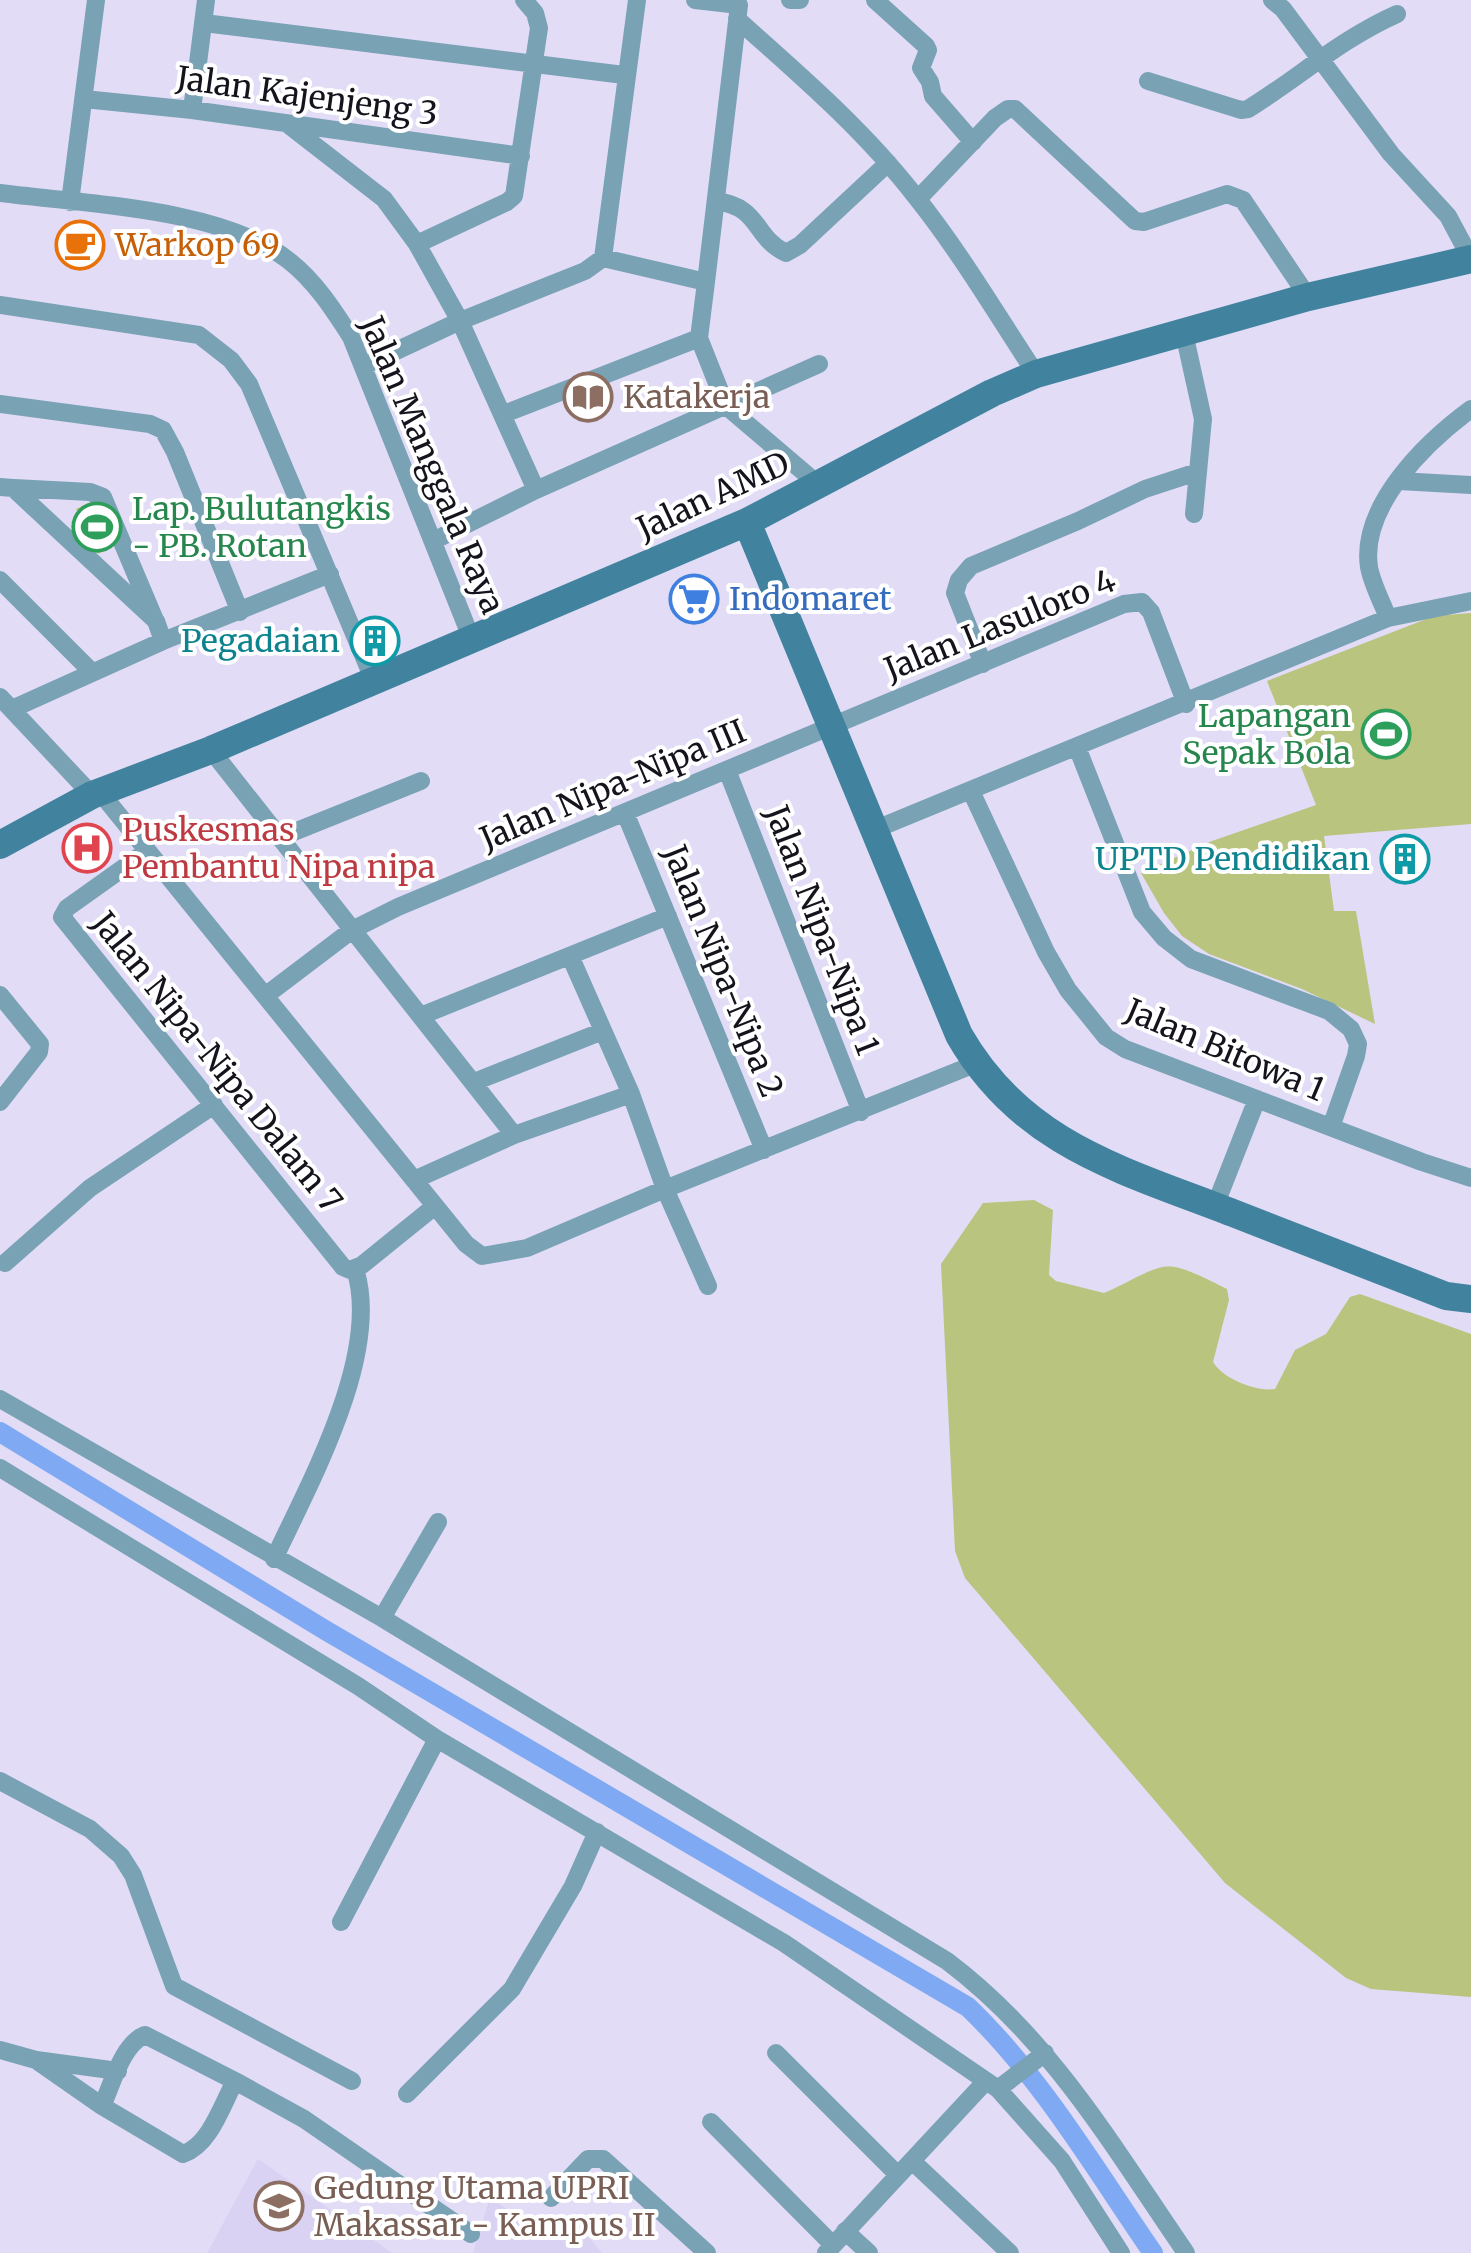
<svg xmlns="http://www.w3.org/2000/svg" width="1471" height="2253" viewBox="0 0 1471 2253" font-family="Merriweather,serif">
	<style>
		.built { fill: #dad2f3 }
		.green { fill: #b9c47f }
		.lines { fill: none; stroke-linecap: round; stroke-linejoin: round }
		.canal { stroke: #7faaf3; stroke-width: 20 }
		.street { stroke: #79a2b4; stroke-width: 18 }
		.secondary { stroke: #41839e; stroke-width: 28 }
		.labels { text-anchor: middle; dominant-baseline: central; stroke-width: 8; stroke-linejoin: round; paint-order: stroke }
		.street-label { font-size: 32px; fill: #15131c; stroke: #fff }
		.food-label { font-size: 32px; fill: #c56008; stroke: #fff; text-anchor: start }
		.education-label { font-size: 32px; fill: #785e54; stroke: #fff; text-anchor: start }
		.leisure-label { font-size: 32px; fill: #27864d; stroke: #fff; text-anchor: start }
		.shop-label { font-size: 32px; fill: #366cbe; stroke: #fff; text-anchor: start }
		.culture-label { font-size: 32px; fill: #0d838f; stroke: #fff; text-anchor: end }
		.health-label { font-size: 32px; fill: #be3a42; stroke: #fff; text-anchor: start }
	</style>
	<rect width="100%" height="100%" fill="#e2dcf6"/>
	<!-- built -->
	<path class="built" d="M258 2159 392 2253H207Z
		M490 2197 522 2220 543 2215 580 2228 602 2253H473Z"/>
	<!-- green -->
	<path class="green" d="M97 499 118 544 98 554 76 509Z
		M1471 613V824L1324 836 1334 911H1356L1375 1024 1302 989 1209 954 1182 936 1164 913 1141 873 1212 841 1316 805 1267 681 1434 616Z
		M1034 1200 1053 1210 1049 1275 1056 1281 1104 1293C1171 1263 1157 1254 1227 1289L1229 1300 1213 1362C1223 1379 1257 1392 1275 1389L1295 1350 1326 1334 1350 1297 1360 1294 1471 1334V1997L1371 1989 1346 1978 1225 1883 965 1578 955 1551 941 1264 983 1203Z"/>
	<g class="lines">
		<!-- canal -->
		<path class="canal" d="M0 1432 325 1630 968 2007C1042 2078 1095 2169 1153 2253"/>
		<!-- street -->
		<path class="street" d="M695 0 739 5 706 282
			M790 0H800
			M875 0 926 46 928 50 921 68 930 82 933 96 973 142
			M1272 0 1283 9 1391 154 1448 216 1471 259
			M737 19C800 75 864 130 916 197 960 252 997 315 1036 374
			M204 23 624 75
			M1148 81 1241 110 1248 109C1300 77 1339 40 1397 14
			M84 99 192 110 521 156
			M192 110 206 0
			M286 123 384 199 417 244 460 321 536 490 819 364
			M0 193C85 204 221 208 288 260 315 281 333 309 351 337L472 640
			M918 199 995 118 1008 109H1015L1135 221 1144 222 1227 194 1243 200 1308 297
			M716 201C761 207 753 237 786 253L800 245 888 163
			M70 202 96 0
			M417 244 507 202 514 196 539 28 535 13 524 0
			M603 258 706 282 699 338 726 406 819 485
			M0 305 199 335 231 360 249 384 374 681
			M1184 333 1203 419 1194 514
			M364 366 460 321 585 271 603 258 637 0
			M0 404 150 424 163 430 175 452 240 612
			M504 414 699 338
			M1399 481 1471 485
			M0 487 13 488 156 621 163 641
			M14 488 90 492 103 497 155 620
			M433 541 536 490
			M0 580 92 672
			M1388 618C1382 602 1372 584 1369 567 1360 506 1426 442 1471 409
			M983 664 955 593 959 580 971 566 1078 521 1145 489 1197 472
			M0 697 92 795
			M12 709 163 641 330 574
			M1077 747 1142 912 1164 938 1191 959 1329 1011 1351 1029 1358 1044 1356 1056 1331 1127
			M211 750 514 1135
			M727 770 861 1112
			M971 791 1046 952 1068 990 1106 1037 1125 1049 1422 1162 1471 1178
			M100 792 466 1244 482 1256 527 1248 665 1189 975 1064
			M626 815 764 1150
			M876 829 1388 618 1471 601
			M279 838 421 781
			M147 851 67 908 62 917 343 1267 350 1270 362 1265 435 1206
			M571 958 631 1094
			M0 995 40 1044 39 1052 0 1102
			M265 996 352 930 398 907 1124 604 1142 602 1151 612 1186 704
			M423 1015 668 916
			M474 1082 603 1031
			M414 1180 514 1135 631 1094 665 1189 708 1286
			M1215 1206 1257 1099
			M5 1263 90 1188 214 1105
			M0 1399 382 1618 947 1961C1052 2040 1113 2147 1186 2253
			M0 1468 358 1686 437 1739 784 1943 998 2089 1062 2161 1121 2253
			M274 1559C310 1482 382 1353 355 1269
			M382 1618 438 1522
			M0 1781 90 1829 121 1856 133 1875 174 1986 352 2081
			M341 1922 437 1739
			M0 2050 36 2060 118 2071
			M776 2053 897 2174
			M36 2060 102 2106 183 2154C210 2145 222 2105 235 2081L304 2119 471 2234
			M998 2089 1045 2053
			M407 2094 512 1989 573 1886 597 1832
			M102 2106C112 2085 122 2044 145 2035L235 2081
			M711 2122 833 2245
			M912 2161 1010 2253
			M551 2198 588 2159H603L707 2253
			M845 2231 869 2253
			M826 2253 986 2081"/>
		<!-- secondary -->
		<path class="secondary" d="M747 522 959 1035C1022 1145 1123 1170 1233 1213 1304 1241 1375 1268 1446 1296L1471 1299
			M0 845 92 795 211 750 747 522 992 393 1036 374 1308 297 1471 259"/>
	</g>
	<!-- icons -->
	<defs>
		<g id="cafe-ring" transform="scale(2.5)"><circle r="9.5" fill="#fff" stroke="#e8710a" stroke-width="1.5"/><path d="M-5.5-4.5H6V0H3Q3 3.5 0 3.5H-2.5Q-5.5 3.5-5.5 0ZM3-3.2v2h1.7v-2ZM-6 4.5H4V6H-6Z" fill="#e8710a"/></g>
		<g id="library-ring" transform="scale(2.5)"><circle r="9.5" fill="#fff" stroke="#8d6e63" stroke-width="1.5"/><path d="M-6-4Q-3-5.5-.7-3.5V5Q-3 3-6 4ZM6-4Q3-5.5 .7-3.5V5Q3 3 6 4Z" fill="#8d6e63"/></g>
		<g id="stadium-ring" transform="scale(2.5)"><circle r="9.5" fill="#fff" stroke="#2e9e5b" stroke-width="1.5"/><path d="M0-5a6.5 5 0 1 0 0 10a6.5 5 0 1 0 0-10ZM-3.5-1.8h7v3.6h-7Z" fill="#2e9e5b"/></g>
		<g id="supermarket-ring" transform="scale(2.5)"><circle r="9.5" fill="#fff" stroke="#3f7fe0" stroke-width="1.5"/><path d="M-6-5.5h2.5l.6 2H6L4.5 2H-2.5L-4.4-4H-6ZM-1.5 3.2a1.3 1.3 0 1 0 .1 0ZM3 3.2a1.3 1.3 0 1 0 .1 0Z" fill="#3f7fe0"/></g>
		<g id="building-ring" transform="scale(2.5)"><circle r="9.5" fill="#fff" stroke="#0f9aa8" stroke-width="1.5"/><path d="M-4-6H4V6H1V3H-1V6H-4ZM-2.5-4.3h1.7v1.8h-1.7ZM.8-4.3h1.7v1.8H.8ZM-2.5-1h1.7V.8h-1.7ZM.8-1h1.7V.8H.8Z" fill="#0f9aa8"/></g>
		<g id="hospital-ring" transform="scale(2.5)"><circle r="9.5" fill="#fff" stroke="#e0444e" stroke-width="1.5"/><path d="M-5-5h3v3.5h4V-5h3V5h-3V1.5h-4V5h-3Z" fill="#e0444e"/></g>
		<g id="university-ring" transform="scale(2.5)"><circle r="9.5" fill="#fff" stroke="#8d6e63" stroke-width="1.5"/><path d="M0-5L7-2L0 1L-7-2ZM-4 1L0 2.5L4 1V4Q0 6-4 4Z" fill="#8d6e63"/></g>
	</defs>
	<g fill-rule="evenodd">
		<use href="#cafe-ring" x="80" y="245"/>
		<use href="#library-ring" x="588" y="397"/>
		<use href="#stadium-ring" x="97" y="527"/>
		<use href="#supermarket-ring" x="694" y="599"/>
		<use href="#building-ring" x="375" y="641"/>
		<use href="#stadium-ring" x="1386" y="734"/>
		<use href="#hospital-ring" x="87" y="848"/>
		<use href="#building-ring" x="1405" y="859"/>
		<use href="#university-ring" x="279" y="2206"/>
	</g>
	<g class="labels">
		<!-- street labels -->
		<g class="street-label">
			<text transform="translate(307 96) rotate(8)">Jalan Kajenjeng 3</text>
			<text transform="translate(432 465) rotate(67)">Jalan Manggala Raya</text>
			<text transform="translate(713 496) rotate(-25)">Jalan AMD</text>
			<text transform="translate(1000 625) rotate(-22)">Jalan Lasuloro 4</text>
			<text transform="translate(613 785) rotate(-23)">Jalan Nipa-Nipa III</text>
			<text transform="translate(822 930) rotate(69)">Jalan Nipa-Nipa 1</text>
			<text transform="translate(723 971) rotate(68)">Jalan Nipa-Nipa 2</text>
			<text transform="translate(1225 1050) rotate(23)">Jalan Bitowa 1</text>
			<text transform="translate(217 1062) rotate(51)">Jalan Nipa-Nipa Dalam 7</text>
		</g>
		<!-- food labels -->
		<g class="food-label">
			<text x="115" y="245">Warkop 69</text>
		</g>
		<!-- education labels -->
		<g class="education-label">
			<text x="623" y="397">Katakerja</text>
			<text x="314" y="2188">Gedung Utama UPRI<tspan x="314" dy="37">Makassar - Kampus II</tspan></text>
		</g>
		<!-- leisure labels -->
		<g class="leisure-label">
			<text x="132" y="509">Lap. Bulutangkis<tspan x="132" dy="37">- PB. Rotan</tspan></text>
			<text x="1351" y="716" text-anchor="end">Lapangan<tspan x="1351" dy="37">Sepak Bola</tspan></text>
		</g>
		<!-- shop labels -->
		<g class="shop-label">
			<text x="729" y="599">Indomaret</text>
		</g>
		<!-- culture labels -->
		<g class="culture-label">
			<text x="340" y="641">Pegadaian</text>
			<text x="1370" y="859">UPTD Pendidikan</text>
		</g>
		<!-- health labels -->
		<g class="health-label">
			<text x="122" y="830">Puskesmas<tspan x="122" dy="37">Pembantu Nipa nipa</tspan></text>
		</g>
	</g>
</svg>
